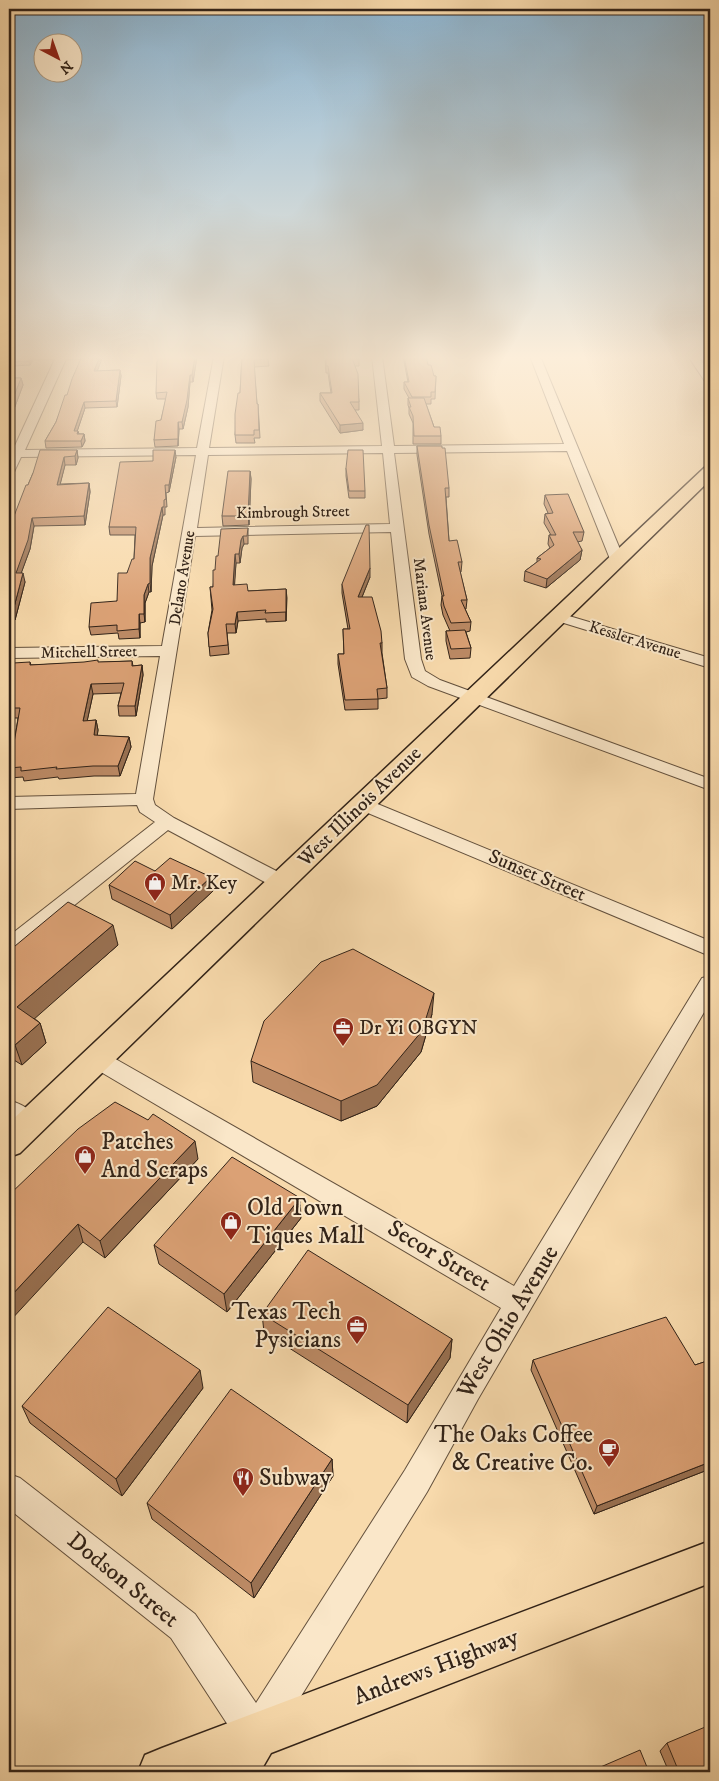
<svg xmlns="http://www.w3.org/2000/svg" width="719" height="1781" viewBox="0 0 719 1781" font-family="'IM FELL DW Pica',serif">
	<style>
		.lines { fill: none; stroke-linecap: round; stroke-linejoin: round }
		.minor-casing { stroke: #64513d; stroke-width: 2 }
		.major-casing { stroke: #322318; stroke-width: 3 }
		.minor { fill: #fae7c9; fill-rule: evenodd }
		.major { fill: #f8daac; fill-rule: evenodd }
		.wall { fill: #bc8a65; stroke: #322318 }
		.shaded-wall { fill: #997152; stroke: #322318 }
		.building { fill: #dba175; stroke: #322318 }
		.labels { text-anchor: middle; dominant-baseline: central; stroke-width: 4; stroke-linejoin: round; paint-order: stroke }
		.far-street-label { font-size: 16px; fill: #322318; stroke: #fae7c9 }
		.street-label { font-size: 20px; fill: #322318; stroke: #fae7c9 }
		.poi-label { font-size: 20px; fill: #322318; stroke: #fae7c9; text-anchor: start }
		.near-poi-label { font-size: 24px; fill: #322318; stroke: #fae7c9; text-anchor: start }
		.near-street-label { font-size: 24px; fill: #322318; stroke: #fae7c9 }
	</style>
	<rect width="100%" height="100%" fill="#f8daac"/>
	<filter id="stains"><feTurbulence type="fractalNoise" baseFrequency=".004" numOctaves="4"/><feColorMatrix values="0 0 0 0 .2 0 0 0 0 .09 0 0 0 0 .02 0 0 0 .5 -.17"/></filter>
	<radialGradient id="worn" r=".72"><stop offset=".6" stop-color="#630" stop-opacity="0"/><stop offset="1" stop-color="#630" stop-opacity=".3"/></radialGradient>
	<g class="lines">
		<!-- minor casing -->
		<g class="minor-casing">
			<path id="minor" d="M9 356H87L82 359H66L25 450 197 448 214 356H224L209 448 382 446 372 356H382L394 446 564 444 530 356H540L624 559 617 563 610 559 567 451 394 453 421 659 425 671 440 680 710 779V790L428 686 412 677 405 659 391 532 195 536 153 799 155 805 174 818 288 877 291 882 288 887 281 889 274 887 168 830 16 952 9 954V936L155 822 140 812 137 805 9 809V797L136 794 160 656 9 658V648L162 646 196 455 21 457 13 474 9 475V450H13L55 359 9 360ZM383 453 390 524 197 528 208 455Z
				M688 356H698L710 374V384L706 383Z
				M559 613 710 658V668L554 620 552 617 554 614Z
				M363 798 710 941V956L356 808 354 804 356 800Z
				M710 976V1002L478 1399 427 1492 269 1748 256 1753 243 1748 171 1638 9 1509V1474L20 1478 195 1614 256 1703 405 1470 501 1308 89 1065 85 1059 89 1053 97 1050 105 1053 514 1286 702 978Z
				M9 1100C21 1104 35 1111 41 1123L38 1130 29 1133 9 1122Z"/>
		</g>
		<!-- major casing -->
		<g class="major-casing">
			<path id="major" d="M710 466V480L20 1153 9 1157V1123L704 468Z
				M710 1541V1583L271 1753 260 1772H138L145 1755 162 1748Z"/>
		</g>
		<!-- minor -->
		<use href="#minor" class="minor"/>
		<!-- major -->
		<use href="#major" class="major"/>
	</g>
	<!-- wall -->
	<path class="wall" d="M197 356 193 382H190L188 407 183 429H179L178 446 155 447 154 440 161 420 166 399H157L156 393Z
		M242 356 268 359 269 366 254 367 257 404H258L260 438H254L255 443H236L235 435 240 393Z
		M325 356 359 358V366H355L359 402V410H355L363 430 340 433 320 401V393H331L328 373H326Z
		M403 356H426L428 365 434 376H436L435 399H431V404H426L434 427 441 436V444H413V423L409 414V408L408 405V398H409L404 389V382H408Z
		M32 361 30 365 13 366 12 362Z
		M120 370 121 376 117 407 85 408 77 431H78L79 434H84L85 441 82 447 46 448 45 441 56 422 67 395 97 371Z
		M9 378H21L23 385 14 409H10L9 412Z
		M417 446 449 488V497H446L449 541 462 562 461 572H460L467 600 466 609H465L471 622 470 631 466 632 471 648 470 658 450 659 446 641V631H450L443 615 441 605 442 596 429 534 417 455Z
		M77 450 78 458 76 465H65L60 484 89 483 90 492 85 525 34 526 30 549 21 573 25 582 15 620H9V529L33 473Z
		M176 457 169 492 166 493 167 507H165V515H163L152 566 151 592H149L145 603V622L140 623V638L119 639 118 633 91 635 89 627 117 601 127 573 134 559 135 535H110L109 527 153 461Z
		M346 468 365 491V498H349L346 476Z
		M250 471 251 479 249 525 223 526 222 516Z
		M545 495 584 532 582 541 577 542 582 550 580 560 546 588 524 581 525 571 537 562V558L550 548 548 544 549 535H551L544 523 545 514 548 513 544 504Z
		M248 528V544H244L242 548 240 563H236L234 585 248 591 286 589V621L266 622V619L238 621 236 633H227L229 654 210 656 208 633 212 610 210 587H213L215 570Z
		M370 577 362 597 382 643V653L387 688V698L378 699V709L345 710 338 664V654H344L343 629H348L342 593V584Z
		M132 661 133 666 142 665 143 675 136 716H119L118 706 121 693 93 694 87 721 96 720 98 730 97 736 129 737 131 747 120 776H94L59 779 58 777 24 781 23 777 9 778V744L14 743 18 718H9V679L30 662 31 665Z
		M155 871 211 877 213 891 172 929 112 899 109 885Z
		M118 945 34 1018 40 1023 46 1043 22 1065 9 1057V951Z
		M432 1014 421 1052 377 1106 341 1121 253 1082 251 1061Z
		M198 1159 105 1258 83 1242 9 1195Z
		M301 1218 227 1312 159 1264 154 1245Z
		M262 1314 452 1339 450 1358 407 1423 264 1332Z
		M533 1360 695 1365 710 1360V1469L594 1514 531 1370Z
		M203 1388 122 1496 30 1423 22 1406Z
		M332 1459 333 1476 254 1598 152 1519 147 1503Z
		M667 1743 710 1772H669L660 1751Z"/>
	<!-- shaded-wall -->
	<path class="shaded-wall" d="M100 356H103L95 377 94 371Z
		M195 356H197L193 382 192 375Z
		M31 357 32 361 30 365V361Z
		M120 370 121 376 117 407 116 401Z
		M190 375V382L188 407 183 429 182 422Z
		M21 378 23 385 14 409 12 401Z
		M84 402 85 408 75 438 74 431Z
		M178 422 179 429 178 446Z
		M363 423V430L340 433V425Z
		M84 434 85 441 82 447 81 441Z
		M77 450 78 458 76 465 75 456Z
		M175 450 176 457 169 492V485Z
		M64 457 65 465 58 493 57 485Z
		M250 471 251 479 249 525 248 516Z
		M89 483 90 492 85 525 84 516Z
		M162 507 163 515 152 566 151 592 150 583V558Z
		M32 518 34 526 30 549 18 582 16 573Z
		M243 536 244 544 242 548 240 563 239 554 241 540Z
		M582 550 580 560 546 588 547 579Z
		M235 554 236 563 234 594 233 585Z
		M370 568V577L358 607V597Z
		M23 573 25 582 15 620 13 611Z
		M148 584 149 592 145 603V622L144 614V595Z
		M286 589 287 598 286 621Z
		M237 612 238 621 236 633 235 624Z
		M139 614 140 623V638L139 629Z
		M142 665 143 675 136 716 135 706Z
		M91 684 93 694 85 731 83 721Z
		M96 720 98 730 96 745 94 735Z
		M129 737 131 747 120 776 118 766Z
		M211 877 213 891 172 929 170 915Z
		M113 925 118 945 24 1028 17 1007Z
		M434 993 432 1014 421 1052 377 1106 341 1121V1101Z
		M40 1023 46 1043 22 1065 15 1045Z
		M195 1141 198 1159 105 1258 100 1241Z
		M300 1198 301 1218 227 1312 224 1294Z
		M78 1224 83 1242 9 1322V1298Z
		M452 1339 450 1358 407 1423 408 1405Z
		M200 1370 203 1388 122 1496 116 1479Z
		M332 1459 333 1476 254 1598 251 1583Z
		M710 1462V1469L594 1514 597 1506Z"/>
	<!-- building -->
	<path class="building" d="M82 356H100L94 371 120 370 116 401 84 402 74 431H78L77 434H84L81 441H45L56 422 65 395H67L72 379Z
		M160 356H195L192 375H190L187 400 182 422H178V439L154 440 156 421 161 420 167 392 156 393 157 362Z
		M242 356H267L268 359 254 360 257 404H258L259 430H254V435H235V414L238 393H240Z
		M326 356H358L359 358H352L358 374 359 402H350L363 423 340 425 320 393H332L328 366H326Z
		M404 356H426L428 365H431L434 376H436L435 392H431V397H412L404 382H409Z
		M31 357 30 361 12 362 13 358Z
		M9 378H21L12 401H9Z
		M408 398H424L434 427H440L441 436H414L413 416 409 407H411Z
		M417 446H442V448H445L449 488H445L449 541 457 540 458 544 462 562H458L467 600H461L471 622 451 623 444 606 442 596H444L429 525Z
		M40 450H77L75 456 64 457 57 485 89 483 84 516 32 518 28 540 16 573H23L13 611H9V529L26 485H28L33 473Z
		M153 450H175L169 485H165L166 499 164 500V507H162L150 558V583L148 584 144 595V614H139V629L117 631V625L89 627 91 603 117 601 118 573H127L132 559H134L136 527H109L120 462 153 461Z
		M348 450H363L365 491H349L346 468Z
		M228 471H250L248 516H222Z
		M568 494 584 532H573L582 550 547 579 525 571 541 559 537 558 554 545 549 535H556L545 514 553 513 545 495Z
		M366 525H369L370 568 358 597H372L381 631 382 643H380L387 688 377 689 378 699 345 700 338 654H344L343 629H350L342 584Z
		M248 528 247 536H243L241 540 239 554H235L233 585 247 584 248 591 286 589V612L265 613 266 610 237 612 235 624H226L228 645 209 647 208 633 213 609 210 587H213V570H215L216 556H218L221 529Z
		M465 630 471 648 451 649 446 631Z
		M98 660V662L132 661V666L142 665 135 706H118L124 683 91 684 83 721 96 720 94 735 129 737 118 766H93L56 769 57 767 21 771V767L9 768V744L14 743 20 708H9V679L13 663 30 662V665L84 662Z
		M170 858 211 877 170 915 109 885 135 861 155 871Z
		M68 902 113 925 17 1007 40 1023 15 1045 9 1041V951Z
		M353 949 434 993 422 1031 377 1085 341 1101 251 1061 264 1021 321 962Z
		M115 1102 148 1120 153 1114 195 1141 100 1241 78 1224 9 1298V1195L78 1129Z
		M232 1157 300 1198 224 1294 154 1245Z
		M308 1250 452 1339 408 1405 262 1314Z
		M108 1307 200 1370 116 1479 22 1406Z
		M666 1317 695 1365 710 1360V1462L597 1506 533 1360Z
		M231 1389 332 1459 251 1583 147 1503Z
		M710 1725V1772H679L667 1743Z
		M640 1750 649 1772H589Z"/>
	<!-- sky -->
	<linearGradient id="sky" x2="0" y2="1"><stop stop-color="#8cb6d4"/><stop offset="0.59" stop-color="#fceeda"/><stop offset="1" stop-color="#fceeda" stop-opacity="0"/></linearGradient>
	<rect width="719" height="606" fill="url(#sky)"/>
	<!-- icons -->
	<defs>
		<g id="shop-pin" transform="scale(1.125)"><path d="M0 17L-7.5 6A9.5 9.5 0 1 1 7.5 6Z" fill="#8f2418" stroke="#fae7c9"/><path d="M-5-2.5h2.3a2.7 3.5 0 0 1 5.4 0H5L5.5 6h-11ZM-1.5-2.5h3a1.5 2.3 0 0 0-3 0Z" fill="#fff"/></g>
		<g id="office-pin" transform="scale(1.125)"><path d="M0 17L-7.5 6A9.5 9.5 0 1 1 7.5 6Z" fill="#8f2418" stroke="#fae7c9"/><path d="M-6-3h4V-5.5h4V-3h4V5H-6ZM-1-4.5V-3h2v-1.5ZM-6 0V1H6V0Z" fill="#fff"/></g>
		<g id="cafe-pin" transform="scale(1.125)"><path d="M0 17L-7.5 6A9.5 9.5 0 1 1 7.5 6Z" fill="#8f2418" stroke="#fae7c9"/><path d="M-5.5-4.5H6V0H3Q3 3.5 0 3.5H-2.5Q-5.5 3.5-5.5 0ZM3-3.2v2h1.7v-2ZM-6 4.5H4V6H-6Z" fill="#fff"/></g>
		<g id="restaurant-pin" transform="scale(1.125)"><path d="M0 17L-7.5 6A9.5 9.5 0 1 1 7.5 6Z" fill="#8f2418" stroke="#fae7c9"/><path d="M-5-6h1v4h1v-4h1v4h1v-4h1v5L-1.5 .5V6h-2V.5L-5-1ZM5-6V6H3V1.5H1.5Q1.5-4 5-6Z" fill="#fff"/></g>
	</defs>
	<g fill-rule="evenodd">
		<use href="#shop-pin" x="155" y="883"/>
		<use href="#office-pin" x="343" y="1028"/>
		<use href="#shop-pin" x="85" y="1156"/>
		<use href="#shop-pin" x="231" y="1222"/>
		<use href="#office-pin" x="357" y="1326"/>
		<use href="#cafe-pin" x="609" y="1449"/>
		<use href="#restaurant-pin" x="243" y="1478"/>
	</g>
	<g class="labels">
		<!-- far-street labels -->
		<g class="far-street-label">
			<text transform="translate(293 512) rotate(-1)">Kimbrough Street</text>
			<text transform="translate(182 578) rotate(-81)">Delano Avenue</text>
			<text transform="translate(425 609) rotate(83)">Mariana Avenue</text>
			<text transform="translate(635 640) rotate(17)">Kessler Avenue</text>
			<text transform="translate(89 652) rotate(-1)">Mitchell Street</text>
		</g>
		<!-- street labels -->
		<g class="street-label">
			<text transform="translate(360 807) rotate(-44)">West Illinois Avenue</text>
			<text transform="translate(537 876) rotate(23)">Sunset Street</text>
		</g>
		<!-- poi labels -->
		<g class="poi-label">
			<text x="171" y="883">Mr. Key</text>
			<text x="359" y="1028">Dr Yi OBGYN</text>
		</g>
		<!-- near-poi labels -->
		<g class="near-poi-label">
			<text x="101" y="1142">Patches<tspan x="101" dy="28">And Scraps</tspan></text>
			<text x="247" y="1208">Old Town<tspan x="247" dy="28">Tiques Mall</tspan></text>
			<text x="341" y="1312" text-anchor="end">Texas Tech<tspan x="341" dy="28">Pysicians</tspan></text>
			<text x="593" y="1435" text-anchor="end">The Oaks Coffee<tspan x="593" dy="28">&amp; Creative Co.</tspan></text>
			<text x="259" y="1478">Subway</text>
		</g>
		<!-- near-street labels -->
		<g class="near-street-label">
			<text transform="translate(439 1256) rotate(31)">Secor Street</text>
			<text transform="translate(508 1322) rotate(-59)">West Ohio Avenue</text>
			<text transform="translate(123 1580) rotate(39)">Dodson Street</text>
			<text transform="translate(436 1667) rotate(-21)">Andrews Highway</text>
		</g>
	</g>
	<!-- margin -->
	<rect width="719" height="1781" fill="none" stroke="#f8daac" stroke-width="30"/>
	<rect x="10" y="10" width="699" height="1761" fill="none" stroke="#322318" stroke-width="2.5"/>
	<rect x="15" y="15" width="689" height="1751" fill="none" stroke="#322318"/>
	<!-- north arrow -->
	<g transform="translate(58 58) rotate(139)"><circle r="24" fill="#fae7c9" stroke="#aa9982"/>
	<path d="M0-4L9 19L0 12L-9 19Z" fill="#8f2418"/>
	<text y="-8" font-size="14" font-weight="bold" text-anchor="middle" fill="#322318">N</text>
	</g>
	<rect width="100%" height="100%" filter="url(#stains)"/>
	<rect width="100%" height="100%" fill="url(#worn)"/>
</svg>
